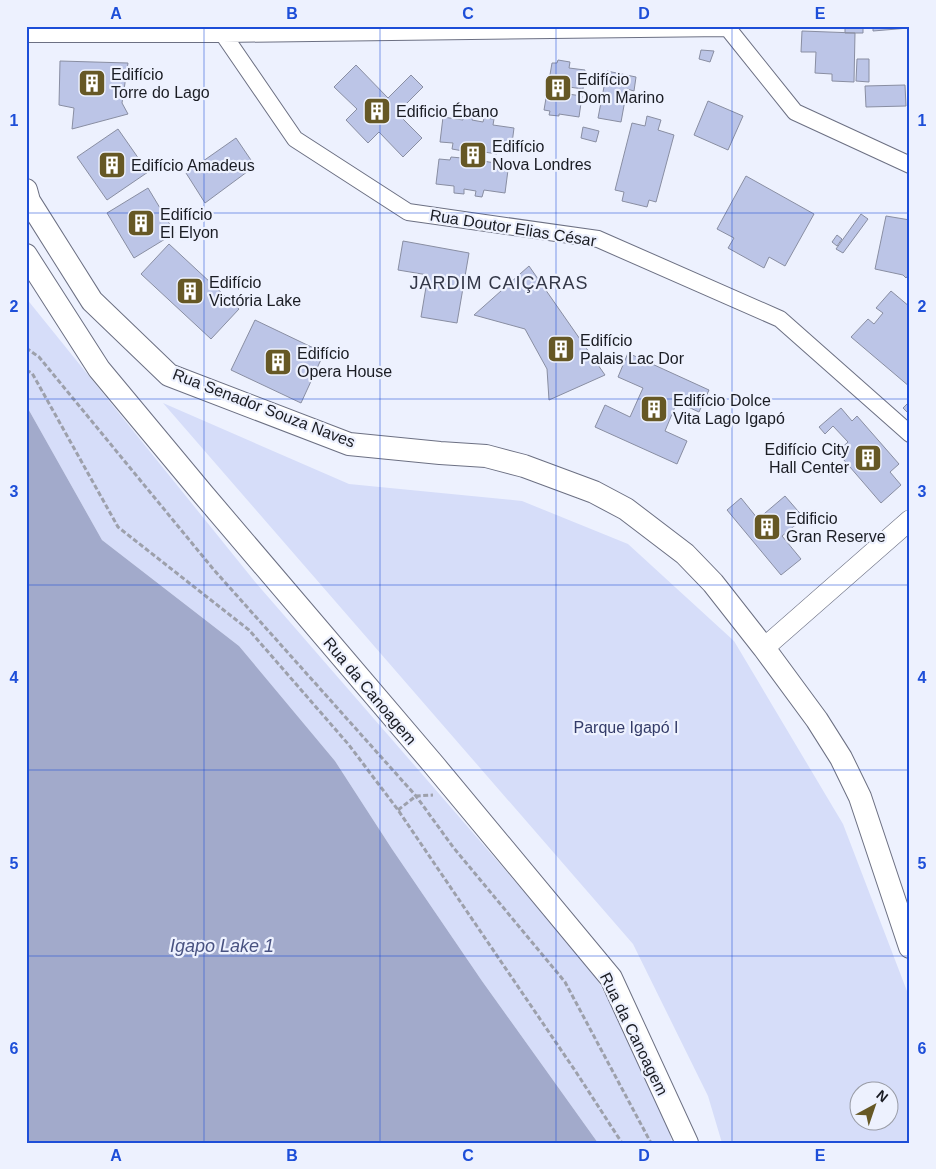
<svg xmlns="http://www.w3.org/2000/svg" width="936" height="1169" viewBox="0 0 936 1169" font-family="Arial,sans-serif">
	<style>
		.green { fill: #d6ddf9; fill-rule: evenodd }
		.water { fill: #a2aacb }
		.building { fill: #bcc5e7; stroke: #898ea2 }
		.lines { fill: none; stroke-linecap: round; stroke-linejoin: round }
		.minor-casing { stroke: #6c7083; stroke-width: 18 }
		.tertiary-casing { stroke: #6c7083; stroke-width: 21 }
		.secondary-casing { stroke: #6c7083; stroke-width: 24 }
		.path { stroke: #9da0ab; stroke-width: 3; stroke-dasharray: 5 2.5; stroke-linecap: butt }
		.minor { stroke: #fff; stroke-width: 16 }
		.tertiary { stroke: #fff; stroke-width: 20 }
		.secondary { stroke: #fff; stroke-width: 22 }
		.grid { fill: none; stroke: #1d4ed8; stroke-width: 1; stroke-opacity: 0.55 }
		.labels { text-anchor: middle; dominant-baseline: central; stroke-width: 4.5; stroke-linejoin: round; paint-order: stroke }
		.poi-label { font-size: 16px; fill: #1a1c23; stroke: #edf1fe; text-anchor: start }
		.street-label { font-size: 16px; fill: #1a1c23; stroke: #edf1fe }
		.park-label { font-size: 16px; fill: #333b68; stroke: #edf1fe }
		.neighbourhood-label { font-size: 18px; letter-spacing: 1px; fill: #333747; stroke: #edf1fe }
		.water-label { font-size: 18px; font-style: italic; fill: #485281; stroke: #edf1fe }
		.neatline { fill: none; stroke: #1d4ed8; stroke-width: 2 }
		.grid-label { font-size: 16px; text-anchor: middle; font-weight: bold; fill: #1d4ed8 }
	</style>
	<rect width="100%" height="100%" fill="#edf1fe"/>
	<!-- green -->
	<path class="green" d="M26 298 256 583 593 971 663 1106 672 1143H598L482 981 392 849 335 761 239 646 102 540 26 405Z
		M163 403 349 484 522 501 628 544 734 641 843 824 910 999V1143H722L708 1096 633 944ZM858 1092H888V1122H858Z"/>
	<!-- water -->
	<path class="water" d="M26 405 102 540 239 646 335 761 392 849 482 981 598 1143H26Z"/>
	<!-- building -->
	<path class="building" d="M845 26H863V33H845Z
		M873 26H909V28L873 31Z
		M802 31 855 33 854 82 832 81V74L815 73 816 52H801Z
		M701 50 714 51 710 62 699 59Z
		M857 59H869V82L856 81Z
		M558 60 570 62 569 68 585 70 583 89 569 87 568 94 582 96 579 117 559 114V116L549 115 550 111 544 110 552 63H557Z
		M60 61 128 63 122 103 128 114 72 129 74 108 59 105Z
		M356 65 388 98 411 75 423 87 397 113 422 138 403 157 379 132 368 143 346 120 357 109 334 87Z
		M607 71 636 77 634 91 627 89 621 122 598 118Z
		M905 85 906 106 866 107 865 86Z
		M708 101 743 116 728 150 694 135Z
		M464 114 473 116 472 120 483 122 484 118 494 119 493 125 514 128 511 151 498 149 497 154 484 152 483 161 495 163 494 168 508 170 505 193 484 190 482 197 475 196 476 191 464 189V194L454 193V186L436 184 439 159 450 160 451 157 462 158 463 151 452 149 453 143 440 142 443 117 463 120Z
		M647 116 661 120 658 130 674 135 656 202 649 200 647 207 622 201 624 192 615 190 632 123 645 126Z
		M583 127 599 131 596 142 581 138Z
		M118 129 148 172 107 200 77 157Z
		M236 138 255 166 205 203 186 173Z
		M746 176 814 214 785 266 769 257 764 268 728 248 734 238 717 229Z
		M148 188 175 233 134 258 107 213Z
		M861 214 868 219 843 253 836 249Z
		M886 216 910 220V273L906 278 903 275 875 269Z
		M837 235 842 239 837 246 832 242Z
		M403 241 469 253 457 323 421 317 428 275 398 270Z
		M169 244 239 309 211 339 141 274Z
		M529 266 605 375 549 400 547 369 525 329 474 315Z
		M891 291 910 307V387L851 337 868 319 874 324 883 313 876 308Z
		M255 320 324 353 301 403 231 370Z
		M628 353 709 390 699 412 677 402 665 431 687 441 677 464 595 427 605 405 630 417 643 388 618 377Z
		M910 401V415L903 408Z
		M841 408 852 421 857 416 899 464 890 472 901 485 881 503 837 452 848 442 833 426 825 434 819 427Z
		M785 496 804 518 782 536 801 559 781 575 727 510 741 498 758 519Z"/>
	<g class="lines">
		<!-- minor casing -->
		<g class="minor-casing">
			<path id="minor" d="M726 26 795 112 910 165
				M26 34H223L726 28
				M223 34 295 139 408 212 598 239 780 319 910 434"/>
		</g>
		<!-- tertiary casing -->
		<g class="tertiary-casing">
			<path id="tertiary" d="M764 648 910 520"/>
		</g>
		<!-- secondary casing -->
		<g class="secondary-casing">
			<path id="secondary" d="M26 190 29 201 92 301 169 375 349 444 440 453 486 456 524 466 594 492 626 509 685 554 713 583 764 648 817 720 841 758 860 797 910 947
				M26 255 99 369 203 494 434 765 611 978 687 1143"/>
		</g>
		<!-- path -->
		<path class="path" d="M26 348 39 357 214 570 416 796 453 847 565 982 651 1143
			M26 370 32 373 118 527 249 630 349 745 398 810 576 1072 622 1143
			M398 810 416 796 433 795"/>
		<!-- minor -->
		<use href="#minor" class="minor"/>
		<!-- tertiary -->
		<use href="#tertiary" class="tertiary"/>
		<!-- secondary -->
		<use href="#secondary" class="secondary"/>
	</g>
	<!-- grid -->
	<path class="grid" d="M204 26V1143M380 26V1143M556 26V1143M732 26V1143M26 213H910M26 399H910M26 585H910M26 770H910M26 956H910"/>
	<!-- icons -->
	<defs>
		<g id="building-square" transform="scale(1.4375)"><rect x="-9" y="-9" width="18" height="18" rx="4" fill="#665825" stroke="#edf1fe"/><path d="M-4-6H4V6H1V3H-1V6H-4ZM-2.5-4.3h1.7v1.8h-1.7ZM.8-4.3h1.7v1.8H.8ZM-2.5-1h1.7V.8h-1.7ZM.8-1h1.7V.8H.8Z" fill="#fff"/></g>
	</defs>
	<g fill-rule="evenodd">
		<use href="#building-square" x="92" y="83"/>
		<use href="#building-square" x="558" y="88"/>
		<use href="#building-square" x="377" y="111"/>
		<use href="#building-square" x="473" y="155"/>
		<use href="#building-square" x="112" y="165"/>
		<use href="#building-square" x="141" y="223"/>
		<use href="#building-square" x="190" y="291"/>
		<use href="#building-square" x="561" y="349"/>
		<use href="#building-square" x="278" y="362"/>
		<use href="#building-square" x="654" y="409"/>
		<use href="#building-square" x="868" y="458"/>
		<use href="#building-square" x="767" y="527"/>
	</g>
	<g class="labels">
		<!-- poi labels -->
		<g class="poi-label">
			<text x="111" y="74">Edifício<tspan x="111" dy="18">Torre do Lago</tspan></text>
			<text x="577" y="79">Edifício<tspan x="577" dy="18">Dom Marino</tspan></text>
			<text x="396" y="111">Edificio Ébano</text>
			<text x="492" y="146">Edifício<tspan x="492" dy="18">Nova Londres</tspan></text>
			<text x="131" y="165">Edifício Amadeus</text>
			<text x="160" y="214">Edifício<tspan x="160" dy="18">El Elyon</tspan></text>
			<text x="209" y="282">Edifício<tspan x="209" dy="18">Victória Lake</tspan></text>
			<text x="580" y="340">Edifício<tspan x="580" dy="18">Palais Lac Dor</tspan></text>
			<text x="297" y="353">Edifício<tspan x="297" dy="18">Opera House</tspan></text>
			<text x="673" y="400">Edifício Dolce<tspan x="673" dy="18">Vita Lago Igapó</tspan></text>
			<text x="849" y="449" text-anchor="end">Edifício City<tspan x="849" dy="18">Hall Center</tspan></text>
			<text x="786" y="518">Edificio<tspan x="786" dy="18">Gran Reserve</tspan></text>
		</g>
		<!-- street labels -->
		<g class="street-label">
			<text transform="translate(513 228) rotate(9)">Rua Doutor Elias César</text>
			<text transform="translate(264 408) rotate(21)">Rua Senador Souza Naves</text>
			<text transform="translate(370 691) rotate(50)">Rua da Canoagem</text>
			<text transform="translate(634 1034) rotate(64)">Rua da Canoagem</text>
		</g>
		<!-- park labels -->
		<g class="park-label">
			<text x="626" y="727">Parque Igapó I</text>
		</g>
		<!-- neighbourhood labels -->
		<g class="neighbourhood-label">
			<text x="499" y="283">JARDIM CAIÇARAS</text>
		</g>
		<!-- water labels -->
		<g class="water-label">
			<text x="222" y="946">Igapo Lake 1</text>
		</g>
	</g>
	<!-- border -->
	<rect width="936" height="1169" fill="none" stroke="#edf1fe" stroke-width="55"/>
	<!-- north arrow -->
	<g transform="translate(874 1106) rotate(40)"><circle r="24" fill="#edf1fe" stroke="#999ca6"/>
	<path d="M0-4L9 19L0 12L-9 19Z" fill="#665825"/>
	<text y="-8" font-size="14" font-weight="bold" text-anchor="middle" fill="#1a1c23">N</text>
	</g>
	<rect x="28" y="28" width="880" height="1114" class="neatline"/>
	<g class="grid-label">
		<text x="116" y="19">A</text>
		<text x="292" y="19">B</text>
		<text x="468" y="19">C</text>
		<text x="644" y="19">D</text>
		<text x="820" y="19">E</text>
		<text x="14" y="126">1</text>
		<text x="922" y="126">1</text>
		<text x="14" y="312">2</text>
		<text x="922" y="312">2</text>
		<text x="14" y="497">3</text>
		<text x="922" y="497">3</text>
		<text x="14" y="683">4</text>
		<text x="922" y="683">4</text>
		<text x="14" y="869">5</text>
		<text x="922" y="869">5</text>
		<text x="14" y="1054">6</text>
		<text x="922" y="1054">6</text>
		<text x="116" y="1161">A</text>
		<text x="292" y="1161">B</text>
		<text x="468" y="1161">C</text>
		<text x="644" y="1161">D</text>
		<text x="820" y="1161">E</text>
	</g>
</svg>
